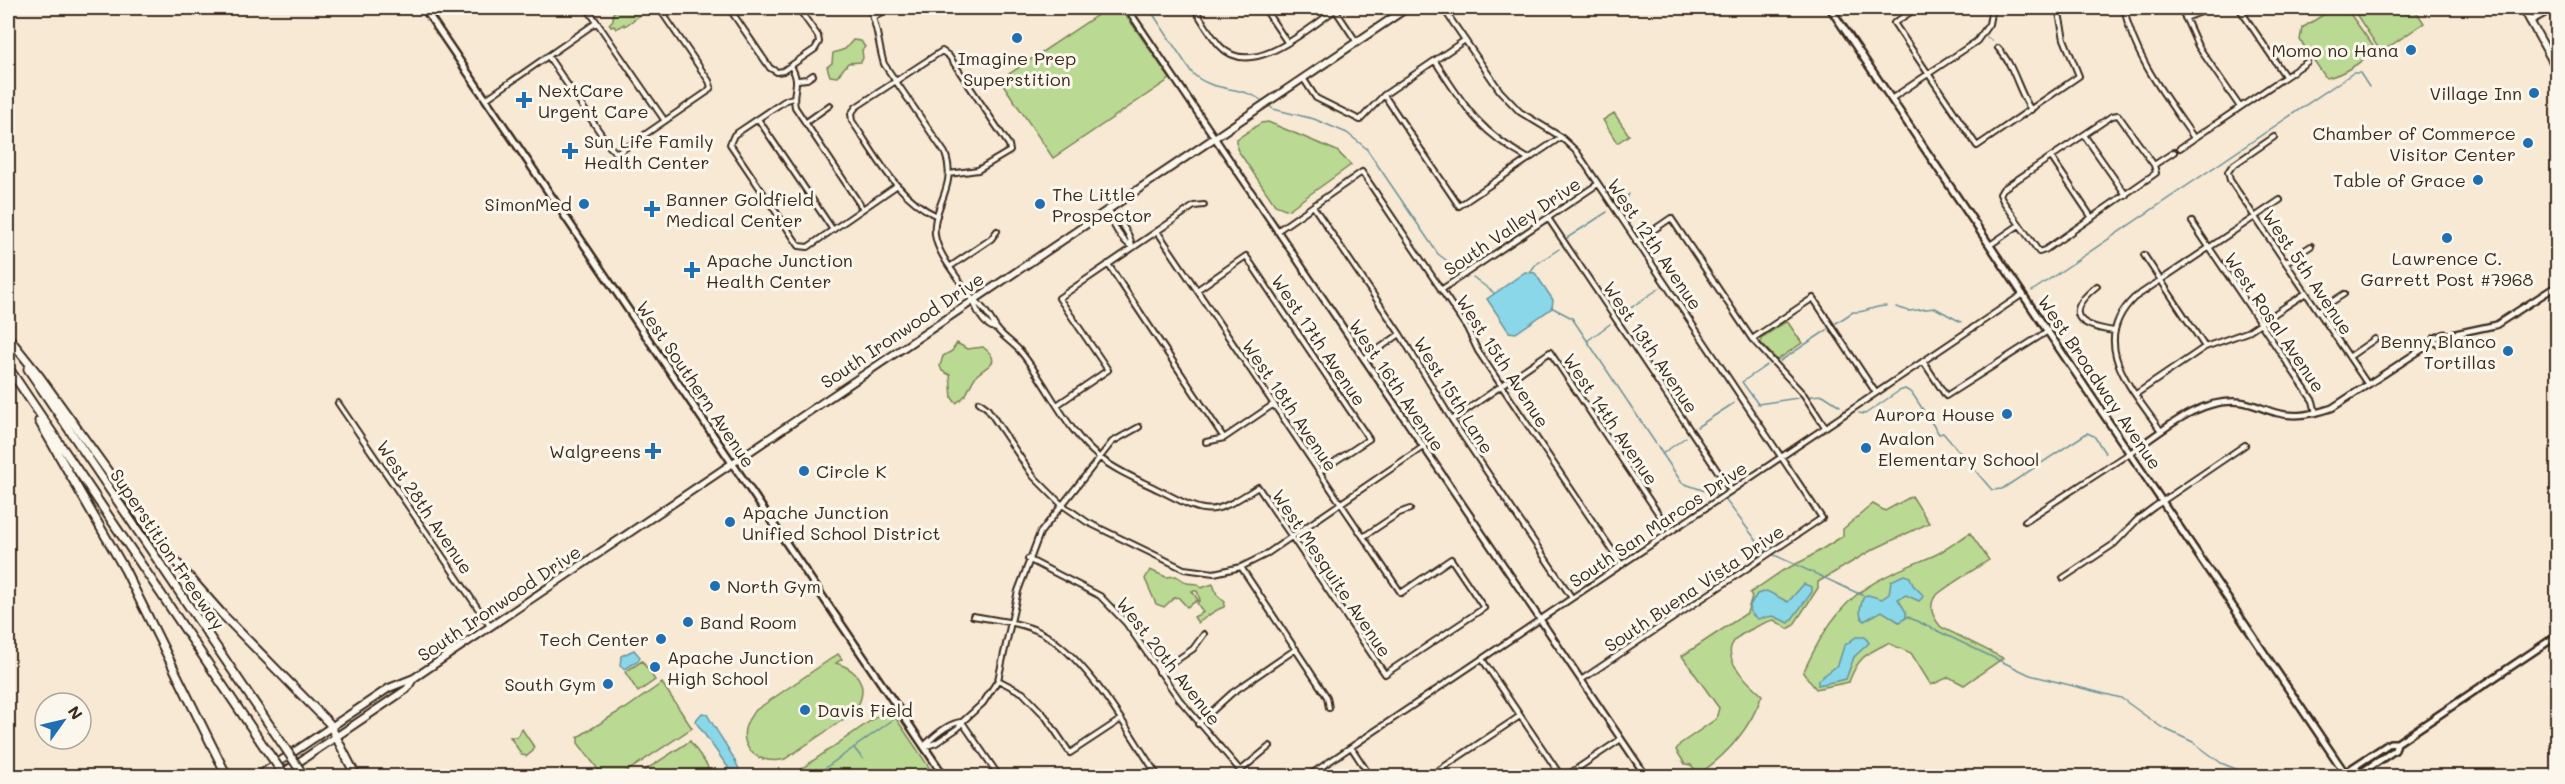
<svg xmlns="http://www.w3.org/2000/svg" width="2565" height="784" viewBox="0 0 2565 784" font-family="Mali,sans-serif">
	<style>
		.green { fill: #bad992; stroke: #7a8258; stroke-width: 1.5 }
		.water { fill: #8ad7ea; stroke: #6a9298; stroke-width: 1.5 }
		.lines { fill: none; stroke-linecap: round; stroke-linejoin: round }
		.stream { stroke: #6a9298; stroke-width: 1.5 }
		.minor-casing { stroke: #3b2a1e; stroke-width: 8 }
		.tertiary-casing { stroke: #3b2a1e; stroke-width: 9 }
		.secondary-casing { stroke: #3b2a1e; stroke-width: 10 }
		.primary-casing { stroke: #3b2a1e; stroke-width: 10 }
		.motorway-casing { stroke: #3b2a1e; stroke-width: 11 }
		.minor { stroke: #fbf7ec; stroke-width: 4 }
		.tertiary { stroke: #fbf7ec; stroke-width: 4.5 }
		.secondary { stroke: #fbf7ec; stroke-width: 5 }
		.primary { stroke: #fbf7ec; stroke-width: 6 }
		.motorway { stroke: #fbf7ec; stroke-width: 7 }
		.motorway-bridge-casing { stroke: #3b2a1e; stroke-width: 11; stroke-linecap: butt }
		.motorway-bridge { stroke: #fbf7ec; stroke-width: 7 }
		.poi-dot { fill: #1f6fb2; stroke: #fbf7ec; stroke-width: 2 }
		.labels { text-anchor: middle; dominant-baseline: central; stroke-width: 6; stroke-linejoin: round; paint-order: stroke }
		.poi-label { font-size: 18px; fill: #3b2a1e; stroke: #fbf7ec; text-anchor: start }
		.street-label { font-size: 18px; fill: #3b2a1e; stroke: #fbf7ec }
	</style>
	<rect width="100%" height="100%" fill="#f8e9d5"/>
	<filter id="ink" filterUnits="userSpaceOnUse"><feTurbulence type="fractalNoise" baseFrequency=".0167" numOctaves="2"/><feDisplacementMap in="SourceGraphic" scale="12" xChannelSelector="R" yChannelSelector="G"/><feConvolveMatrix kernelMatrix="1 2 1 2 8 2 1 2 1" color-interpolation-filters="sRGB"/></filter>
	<g filter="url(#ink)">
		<!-- green -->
		<path class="green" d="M620 8H648L649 9 625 26 624 24 616 29 614 26 611 27 609 24 613 20V13Z
			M1108 8H1121L1170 79 1053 158 1000 80Z
			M2334 8 2348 11 2373 46C2370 60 2339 76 2326 78L2300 40 2302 28Z
			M2352 8H2414L2424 23 2381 52Z
			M853 40 861 41 865 47 862 50 863 58 861 62 848 63 837 77 830 76 827 67 832 63 833 53 845 49Z
			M1614 113 1629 135 1617 143 1603 120Z
			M1268 122 1337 151 1351 165 1288 210 1275 205 1237 149V139L1261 123Z
			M1787 321 1802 343 1777 360 1761 343V338Z
			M957 343 967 349 983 347C1005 364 984 366 976 376 968 386 970 395 956 403L952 398 950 375 942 371 940 366 943 356 952 351Z
			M1912 496 1929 523 1872 550 1818 582V588L1793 626 1788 629 1774 620C1764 622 1756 627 1748 631 1710 649 1742 677 1762 695 1750 729 1728 754 1699 774L1691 765 1685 764 1676 750 1680 744 1716 719 1719 708 1682 656 1747 613 1752 596 1750 593 1782 571 1806 559 1843 536V529L1873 504 1885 511Z
			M1970 533 1989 560C1979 567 1939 590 1934 598 1928 609 1934 619 1941 627L2003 658 1964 685 1949 677 1931 685 1911 653 1888 643C1866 654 1858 657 1849 682L1816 689 1803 673C1816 645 1830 618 1854 597 1877 577 1907 567 1935 555 1947 549 1959 540 1970 533Z
			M1150 570 1166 577 1176 576 1187 583 1197 584 1201 588 1213 584 1217 595 1225 602 1224 607C1214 610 1207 617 1198 623L1194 617 1203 612 1197 603 1200 600 1197 591H1192L1198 600 1187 607 1178 597 1174 598 1164 607 1156 604 1145 579Z
			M838 654 842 659 836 663C862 671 870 691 853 713L785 759C751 768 730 736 756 710Z
			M642 661 655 680 638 692 625 672Z
			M662 683 692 728 620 776H603L578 743V737L623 709H625Z
			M889 708 935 776H791Z
			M522 729 534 747 533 751 527 756 522 755 510 737H517Z
			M690 741 707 765 710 776H636Z"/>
		<!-- water -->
		<path class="water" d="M1525 272 1535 273 1553 300 1552 308 1516 333 1509 332 1487 299Z
			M1904 575 1910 577 1913 585 1924 596 1919 601 1906 595 1898 599 1906 612V618L1899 622 1882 611 1864 621C1857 614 1861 604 1864 596L1868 595 1882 599 1889 594 1891 581Z
			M1804 584 1812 587V592L1789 623 1773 616 1757 619 1750 612V605L1757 594 1767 591 1788 602Z
			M1856 637H1865L1869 643 1854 657 1846 679 1818 685V680L1838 665 1844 646Z
			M634 650 640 657 638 661 625 669 620 666 621 656Z
			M702 713 707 714C717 733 731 750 739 769L736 772 730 770 695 721Z"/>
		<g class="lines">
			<!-- stream -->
			<path class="stream" d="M1149 8 1192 73C1214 94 1241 84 1264 102
				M1987 37 1992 41
				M1268 105 1273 109 1314 119 1347 133 1366 148 1438 254 1458 269
				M1622 204 1629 194
				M1567 238 1607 212
				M1530 273 1535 265 1559 249
				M1473 277 1494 293
				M2032 291 2353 73H2360L2369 87
				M1551 307 1572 318 1682 483 1720 496
				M1896 307 1909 311 1935 308 1961 322
				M1621 314 1660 288
				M1836 323 1853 312C1864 313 1874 306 1886 306
				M1587 341 1610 324
				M1780 361 1827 330
				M1767 365 1742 382 1758 404 1798 398
				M1811 396 1823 395 1840 406
				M1859 413 1865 414 1899 391 1905 389 1912 393 1939 434 1943 433 1992 490 2002 489 2087 433 2094 436 2105 453
				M1697 427 1734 403
				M1662 454 1686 437
				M1724 498 1760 545 1770 553 1864 596
				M1906 616 2030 675 2121 698 2161 727 2193 742 2221 763 2253 776
				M854 748 863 759
				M814 776 894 719"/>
			<!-- minor casing -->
			<g class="minor-casing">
				<path id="minor" d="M587 8 665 121
					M729 8 770 68 777 72 783 71 815 49 819 42 818 36 798 8
					M869 8C878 25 878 45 884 64L945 153C959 189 928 209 936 240 941 259 962 283 973 300 977 312 984 326 997 329
					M1194 8C1202 20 1210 35 1220 46 1252 81 1311 26 1338 8
					M1264 8 1287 42
					M1334 8 1356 41
					M1443 8 1500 91 1520 112 1561 137 1577 152 1822 518 1581 680
					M1917 8 1894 23 1977 146 2079 76 2064 39 2058 8
					M2124 8C2134 57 2166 97 2194 138
					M2181 8 2198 46 2240 107
					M2239 8 2285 76
					M874 17 888 8
					M2185 18 2212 8
					M1998 48C2014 65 2018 90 2031 110
					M548 56 610 147 615 152 621 151 707 92 711 87 709 81 659 8
					M1435 61C1465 107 1479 132 1529 159
					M791 66C802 86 791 88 795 107L863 209
					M1303 78 1316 98 1360 120 1384 95 1465 40
					M798 80 807 79 813 75
					M1384 95 1459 206 1561 137
					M793 98 786 100 734 135 730 144 799 246 808 247 896 186
					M486 99 597 22
					M1891 99 1977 41 1989 24 1992 8
					M2118 115 2154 165 2156 173 2045 250 2039 252 2003 201 2000 194 2003 189 2112 116Z
					M758 119 833 230
					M805 123 830 105
					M2084 135 2126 195
					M2274 137 2232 166 2228 172 2230 180 2368 385
					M2180 148 2307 62
					M2051 157 2092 218
					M2154 165 2174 152
					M1313 206 1400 334 1452 420 1572 598
					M1107 210C1118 219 1131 233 1132 248
					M1108 212C1112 224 1121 240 1132 247
					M937 216C896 197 877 157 852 121L851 114 856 107 942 51 949 56 1009 145 1010 151 978 170 949 174
					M1548 218 1731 491
					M2192 222 2313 401 2316 413
					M1277 231 1362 172 1467 328 1478 351 1622 565
					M1636 242 1671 218 1752 339 1804 395 1825 427
					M1990 245 2019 225
					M2144 255 2205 347
					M2286 262 2311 246
					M1108 264 1224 438
					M951 266 991 239 997 231
					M2097 286C2062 314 2079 326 2114 331
					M1197 290 1246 256 1369 439 1319 472
					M1441 290 1598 184
					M975 301C985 308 990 318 997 329 1003 337 1013 343 1020 351 1047 383 1066 431 1099 457 1116 471 1139 480 1159 490 1208 515 1210 518 1258 487L1385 674 1484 608 1451 559 1401 593 1157 231
					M2318 311 2344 294
					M1752 339 1813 298 1876 393
					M2349 357 2375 339
					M1364 359 1400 334
					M1923 361 1946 396 2048 331
					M2136 394 2205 347 2247 332 2306 293
					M979 402 987 408 1033 476 1061 504 1087 522 1184 569 1214 573 1241 567 1265 555 1423 447
					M338 403 490 626
					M1057 405 1108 370 1059 298 1194 206 1204 205
					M1452 420 1550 352 1670 531
					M2161 431C2133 390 2087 344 2134 298L2280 200
					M1206 442 1224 438 1274 404
					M2025 521 2130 453
					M1363 537 1399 513 1410 509
					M1028 559 1100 596 1126 623 1179 699 1245 776
					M1241 567 1327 697 1329 708
					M2063 578 2114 544 2138 519 2154 507 2245 445
					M973 616C995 620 1020 622 1040 632 1088 657 1128 732 1158 776
					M1482 659 1561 776
					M1159 672 1193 649 1204 634
					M998 680 1023 693 1045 716 1070 753 1120 720
					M962 722 999 776
					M1198 724 1232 693 1296 649
					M925 745C934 736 948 723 961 722
					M924 747 936 743 958 728 962 722 983 703 998 680 1018 591 1040 533 1112 442 1139 427
					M1351 747 1370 776
					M1234 776 1270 746
					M1308 776 2023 294
					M1430 776 1520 716
					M1566 776 1621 739"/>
			</g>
			<!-- tertiary casing -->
			<g class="tertiary-casing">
				<path id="tertiary" d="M1127 8 1646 776
					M2433 342 2438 343 2449 335
					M2130 453C2163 431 2198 397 2241 402 2254 404 2265 410 2277 413 2296 418 2314 414 2332 408L2433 342 2435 338 2445 334 2449 335 2496 325 2558 285"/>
			</g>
			<!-- secondary casing -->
			<g class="secondary-casing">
				<path id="secondary" d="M424 8 944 776
					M1830 8 2345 773
					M2340 776 2390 743H2397L2558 635
					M2356 776 2395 750 2397 743"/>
			</g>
			<!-- primary casing -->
			<g class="primary-casing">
				<path id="primary" d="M2523 8 2558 71
					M2550 8 2558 21
					M2530 21 2551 9
					M258 776 389 688 414 678 1407 8
					M278 776 407 689 413 679"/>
			</g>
			<!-- motorway casing -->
			<g class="motorway-casing">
				<path id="motorway" d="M8 337 40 377 161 545 222 614 329 723 356 776
					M8 367 267 751
					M28 369 281 742
					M39 421 125 570 227 776"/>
			</g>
			<!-- minor -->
			<use href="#minor" class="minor"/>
			<!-- tertiary -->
			<use href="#tertiary" class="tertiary"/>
			<!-- secondary -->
			<use href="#secondary" class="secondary"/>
			<!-- primary -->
			<use href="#primary" class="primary"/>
			<!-- motorway -->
			<use href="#motorway" class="motorway"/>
			<!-- motorway-bridge casing -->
			<g class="motorway-bridge-casing">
				<path id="motorway-bridge" d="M281 742 304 776
					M267 751 285 776"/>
			</g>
			<!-- motorway-bridge -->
			<use href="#motorway-bridge" class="motorway-bridge"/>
		</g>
	</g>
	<!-- markers -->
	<g class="poi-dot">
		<circle cx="1017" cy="38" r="6"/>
		<circle cx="2411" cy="50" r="6"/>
		<circle cx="2534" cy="93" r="6"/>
		<path d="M521 91h6v6h6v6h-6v6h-6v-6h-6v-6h6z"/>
		<circle cx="2528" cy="143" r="6"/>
		<path d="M567 142h6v6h6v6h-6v6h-6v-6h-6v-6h6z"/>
		<circle cx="2478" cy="180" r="6"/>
		<circle cx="584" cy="204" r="6"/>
		<circle cx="1040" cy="204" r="6"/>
		<path d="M649 200h6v6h6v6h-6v6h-6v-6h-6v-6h6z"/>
		<circle cx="2447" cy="238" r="6"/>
		<path d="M689 261h6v6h6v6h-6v6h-6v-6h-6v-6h6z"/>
		<circle cx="2508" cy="351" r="6"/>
		<circle cx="2007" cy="414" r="6"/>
		<circle cx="1866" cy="448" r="6"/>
		<path d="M650 442h6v6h6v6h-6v6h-6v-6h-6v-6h6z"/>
		<circle cx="804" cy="471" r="6"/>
		<circle cx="730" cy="522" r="6"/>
		<circle cx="715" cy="586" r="6"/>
		<circle cx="688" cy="622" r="6"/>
		<circle cx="661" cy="639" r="6"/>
		<circle cx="655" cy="667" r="6"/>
		<circle cx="608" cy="684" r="6"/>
		<circle cx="805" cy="710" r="6"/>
	</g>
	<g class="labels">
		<!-- poi labels -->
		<g class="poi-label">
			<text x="2399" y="50" text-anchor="end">Momo no Hana</text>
			<text x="1017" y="58" text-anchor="middle">Imagine Prep<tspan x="1017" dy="21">Superstition</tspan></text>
			<text x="538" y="90">NextCare<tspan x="538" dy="21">Urgent Care</tspan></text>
			<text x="2522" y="93" text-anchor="end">Village Inn</text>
			<text x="2516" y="133" text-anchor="end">Chamber of Commerce<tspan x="2516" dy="21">Visitor Center</tspan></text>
			<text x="584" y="141">Sun Life Family<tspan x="584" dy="21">Health Center</tspan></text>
			<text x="2466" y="180" text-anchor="end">Table of Grace</text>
			<text x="1052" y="194">The Little<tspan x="1052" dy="21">Prospector</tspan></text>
			<text x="666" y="199">Banner Goldfield<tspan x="666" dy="21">Medical Center</tspan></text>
			<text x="572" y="204" text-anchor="end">SimonMed</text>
			<text x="2447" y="258" text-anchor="middle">Lawrence C.<tspan x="2447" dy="21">Garrett Post #7968</tspan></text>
			<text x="706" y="260">Apache Junction<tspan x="706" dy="21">Health Center</tspan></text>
			<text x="2496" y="341" text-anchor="end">Benny Blanco<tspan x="2496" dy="21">Tortillas</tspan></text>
			<text x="1995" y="414" text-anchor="end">Aurora House</text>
			<text x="1878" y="438">Avalon<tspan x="1878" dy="21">Elementary School</tspan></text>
			<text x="641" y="451" text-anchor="end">Walgreens</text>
			<text x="816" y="471">Circle K</text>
			<text x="742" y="512">Apache Junction<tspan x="742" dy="21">Unified School District</tspan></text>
			<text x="727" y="586">North Gym</text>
			<text x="700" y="622">Band Room</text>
			<text x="649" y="639" text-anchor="end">Tech Center</text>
			<text x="667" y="657">Apache Junction<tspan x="667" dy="21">High School</tspan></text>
			<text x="596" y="684" text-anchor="end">South Gym</text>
			<text x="817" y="710">Davis Field</text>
		</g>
		<!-- street labels -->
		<g class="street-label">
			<text transform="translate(1512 226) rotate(-34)">South Valley Drive</text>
			<text transform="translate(1655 244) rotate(56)">West 12th Avenue</text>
			<text transform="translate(2308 272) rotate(56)">West 5th Avenue</text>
			<text transform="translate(2275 322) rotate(56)">West Rosal Avenue</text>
			<text transform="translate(902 330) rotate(-34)">South Ironwood Drive</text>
			<text transform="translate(1319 340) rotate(56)">West 17th Avenue</text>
			<text transform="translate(1651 347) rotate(56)">West 13th Avenue</text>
			<text transform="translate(1503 361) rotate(57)">West 15th Avenue</text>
			<text transform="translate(2100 382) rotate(56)">West Broadway Avenue</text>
			<text transform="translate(696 384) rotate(56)">West Southern Avenue</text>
			<text transform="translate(1397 385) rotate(56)">West 16th Avenue</text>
			<text transform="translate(1454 395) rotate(58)">West 15th Lane</text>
			<text transform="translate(1290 405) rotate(56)">West 18th Avenue</text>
			<text transform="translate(1611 419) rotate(56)">West 14th Avenue</text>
			<text transform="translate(425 507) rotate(56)">West 28th Avenue</text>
			<text transform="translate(1658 524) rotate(-34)">South San Marcos Drive</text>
			<text transform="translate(168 549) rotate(56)">Superstition Freeway</text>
			<text transform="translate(1332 573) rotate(56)">West Mesquite Avenue</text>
			<text transform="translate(1694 588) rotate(-34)">South Buena Vista Drive</text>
			<text transform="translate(499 603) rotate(-34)">South Ironwood Drive</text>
			<text transform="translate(1169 661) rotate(52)">West 20th Avenue</text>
		</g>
	</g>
	<!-- margin -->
	<rect width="2565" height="784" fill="none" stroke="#fbf7ec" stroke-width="30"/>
	<rect x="15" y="15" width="2535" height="754" fill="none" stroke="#3b2a1e" stroke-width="2" filter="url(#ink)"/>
	<!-- north arrow -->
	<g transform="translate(63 721) rotate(56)"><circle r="28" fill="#fbf7ec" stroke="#aea59a" stroke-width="1.5"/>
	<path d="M0-4.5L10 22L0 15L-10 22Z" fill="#1f6fb2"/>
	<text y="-9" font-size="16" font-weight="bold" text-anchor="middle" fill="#3b2a1e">N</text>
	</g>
</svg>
